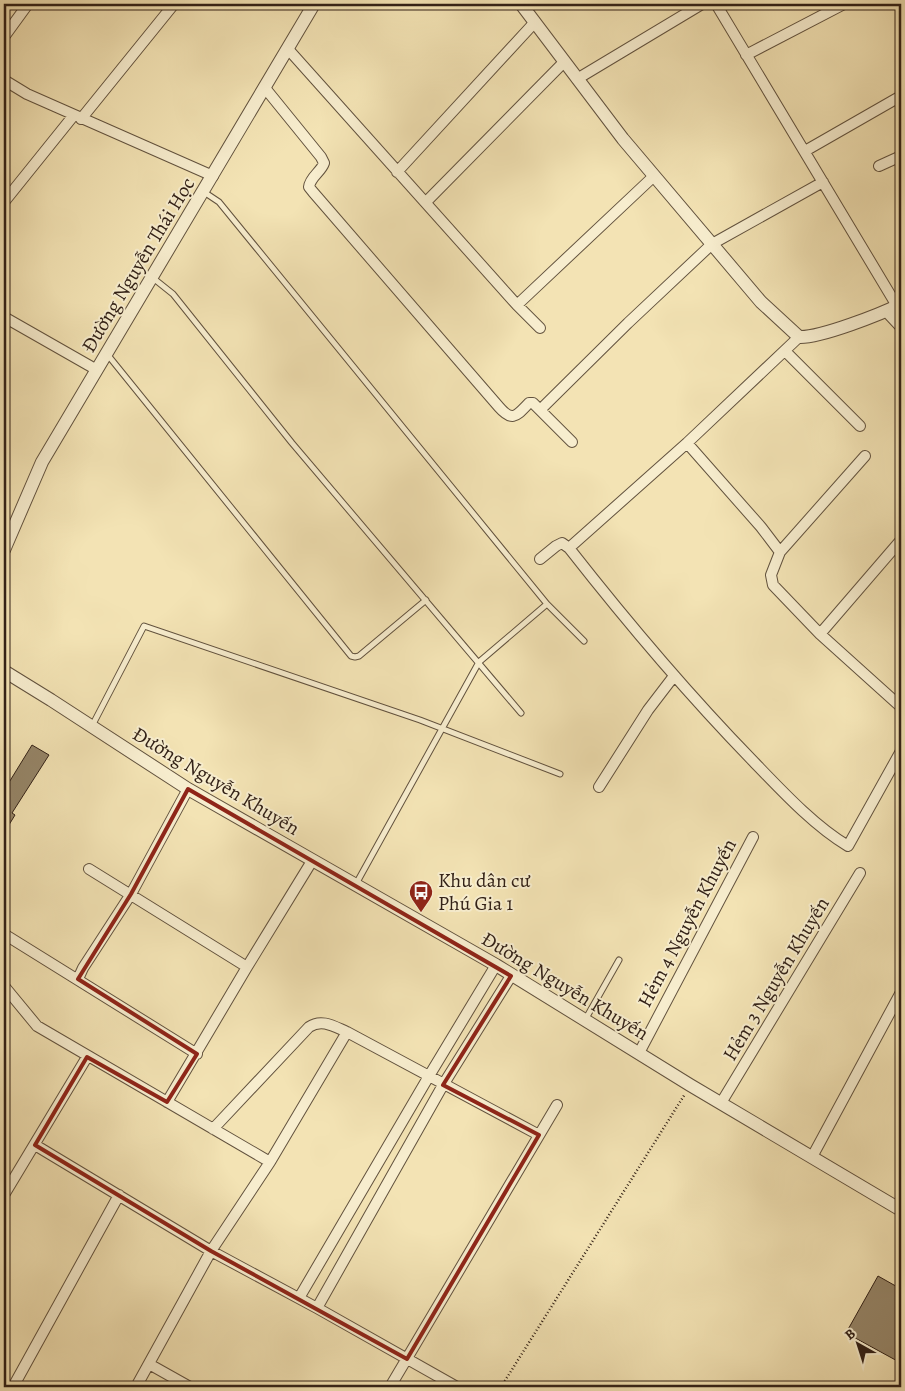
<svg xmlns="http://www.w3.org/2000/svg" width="905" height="1391" viewBox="0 0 905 1391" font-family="Alegreya,serif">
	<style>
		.building { fill: #968669; stroke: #322117 }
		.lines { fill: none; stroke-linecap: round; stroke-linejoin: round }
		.service-casing { stroke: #62523e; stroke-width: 7 }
		.minor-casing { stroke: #62523e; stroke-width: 12 }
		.tertiary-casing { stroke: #62523e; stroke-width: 14 }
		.path { stroke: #322117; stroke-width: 2.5; stroke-dasharray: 1 2.5; stroke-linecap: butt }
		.service { stroke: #f7edce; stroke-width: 5 }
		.minor { stroke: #f7edce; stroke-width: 10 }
		.tertiary { stroke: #f7edce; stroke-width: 12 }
		.marked { fill: none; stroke: #8f2418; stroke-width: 4; stroke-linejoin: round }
		.labels { text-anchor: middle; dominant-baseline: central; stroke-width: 4; stroke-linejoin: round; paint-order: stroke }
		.street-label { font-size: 20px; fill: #322117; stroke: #f7edce }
		.poi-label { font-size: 20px; fill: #322117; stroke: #f7edce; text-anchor: start }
	</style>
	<rect width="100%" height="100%" fill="#f3e3b4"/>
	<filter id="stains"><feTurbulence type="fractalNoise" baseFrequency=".004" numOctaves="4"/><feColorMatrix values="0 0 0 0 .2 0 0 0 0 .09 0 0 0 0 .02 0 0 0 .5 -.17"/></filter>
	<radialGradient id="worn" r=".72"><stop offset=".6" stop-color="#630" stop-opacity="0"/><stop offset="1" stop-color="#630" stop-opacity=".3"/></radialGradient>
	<!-- building -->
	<path class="building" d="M32 745 49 755 12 813 15 815 4 833V782L8 784Z
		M878 1276 901 1289V1363L846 1333Z"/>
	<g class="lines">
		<!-- service casing -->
		<g class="service-casing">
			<path id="service" d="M204 192 219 202 547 604 479 662 356 884
				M153 278 173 294 292 443 521 713
				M107 354 351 656 355 657 359 656 426 600
				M547 604 584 641
				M92 726 144 626 420 720 560 774
				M585 1020 619 960"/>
		</g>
		<!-- minor casing -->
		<g class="minor-casing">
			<path id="minor" d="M716 4 897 306
				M4 37 28 4
				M288 49 517 305 540 328
				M746 55 844 4
				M577 79 702 4
				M4 80 27 94 213 176
				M265 88 321 157 324 163C321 172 310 177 309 187L313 192 499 407C513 423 517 415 529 403H533L572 442
				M81 119 174 4
				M805 151 901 96
				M879 166 901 156
				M397 172 535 22
				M4 202 74 115
				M426 202 564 62
				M517 305 654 176
				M4 317 97 370
				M785 351 860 426
				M540 410 628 323 712 244 823 182
				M687 443 761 527 780 552 771 575 773 585 820 634 901 707
				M569 548 687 443 799 337
				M780 552 865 456
				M540 559 556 546 562 543 569 548C627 622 687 693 752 760 780 789 814 826 848 846L901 751
				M820 634 901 540
				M599 787 648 710 674 676
				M89 869 247 967
				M4 934 197 1054
				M78 979 83 968 131 894 188 789
				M4 986 37 1026 270 1162
				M639 1053 753 837
				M167 1102 247 967 312 861
				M721 1103 860 873
				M213 1129 309 1027C322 1018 335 1027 347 1032L539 1135
				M35 1145 211 1251 317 1308 457 1387
				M812 1157 901 992
				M4 1195 87 1057
				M299 1298 429 1076 496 965
				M317 1308 443 1085 511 976
				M149 1364 190 1387
				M13 1387 119 1195
				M136 1387 211 1251 270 1162 347 1032
				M390 1387 557 1105"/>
		</g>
		<!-- tertiary casing -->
		<g class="tertiary-casing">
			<path id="tertiary" d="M521 4 623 139 761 302 799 337C820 338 881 314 901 304
				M887 311 901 326
				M4 550 42 462 314 4
				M4 671 51 700 188 789 496 965 690 1085 901 1210"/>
		</g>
		<!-- path -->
		<path class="path" d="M501 1387 685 1094"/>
		<!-- service -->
		<use href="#service" class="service"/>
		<!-- minor -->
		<use href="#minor" class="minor"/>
		<!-- tertiary -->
		<use href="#tertiary" class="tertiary"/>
	</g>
	<!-- marked area -->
	<path class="marked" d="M188 789 511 976 443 1085 539 1135 407 1359 211 1251 35 1145 87 1057 167 1102 197 1054 78 979 131 894Z"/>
	<!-- icons -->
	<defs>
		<g id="bus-pin" transform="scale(1.25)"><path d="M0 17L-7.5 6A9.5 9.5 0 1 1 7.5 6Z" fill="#8f2418" stroke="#f7edce"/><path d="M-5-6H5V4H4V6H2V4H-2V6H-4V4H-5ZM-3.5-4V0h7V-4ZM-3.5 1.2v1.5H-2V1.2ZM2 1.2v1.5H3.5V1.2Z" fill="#fff"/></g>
	</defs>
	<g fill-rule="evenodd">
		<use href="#bus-pin" x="421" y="892"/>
	</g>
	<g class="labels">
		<!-- street labels -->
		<g class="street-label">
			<text transform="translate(138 265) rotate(-59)">Đường Nguyễn Thái Học</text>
			<text transform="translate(216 781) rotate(31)">Đường Nguyễn Khuyến</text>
			<text transform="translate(687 923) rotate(-62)">Hẻm 4 Nguyễn Khuyến</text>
			<text transform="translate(776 979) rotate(-59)">Hẻm 3 Nguyễn Khuyến</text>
			<text transform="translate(565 986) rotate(31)">Đường Nguyễn Khuyến</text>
		</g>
		<!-- poi labels -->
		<g class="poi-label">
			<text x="438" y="880">Khu dân cư<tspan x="438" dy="23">Phú Gia 1</tspan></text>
		</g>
	</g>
	<!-- margin -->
	<rect width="905" height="1391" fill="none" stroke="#f3e3b4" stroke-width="20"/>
	<rect x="5" y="5" width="895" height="1381" fill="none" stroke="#322117" stroke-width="2.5"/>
	<rect x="10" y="10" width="885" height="1371" fill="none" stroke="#322117"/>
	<!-- north arrow -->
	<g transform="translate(858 1344) rotate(321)" stroke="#f7edce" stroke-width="4" paint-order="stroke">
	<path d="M0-4L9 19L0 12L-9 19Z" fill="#322117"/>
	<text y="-8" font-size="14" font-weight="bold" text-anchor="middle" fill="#322117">B</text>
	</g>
	<rect width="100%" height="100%" filter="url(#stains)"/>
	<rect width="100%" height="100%" fill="url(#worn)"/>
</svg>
